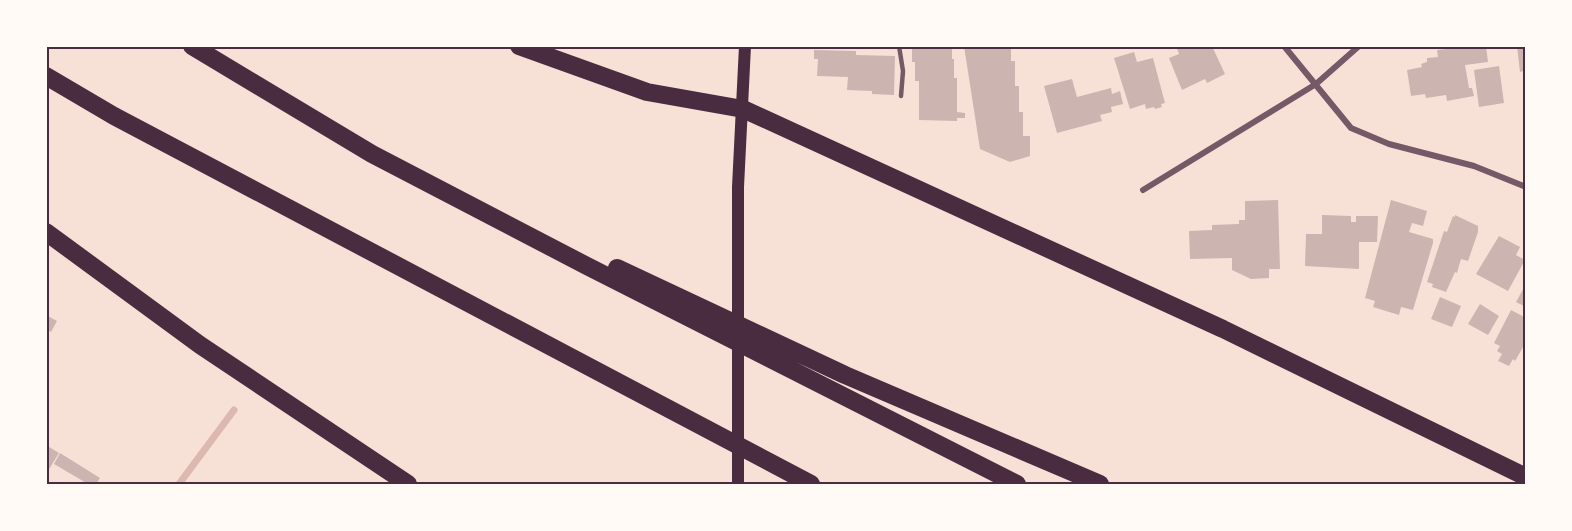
<svg xmlns="http://www.w3.org/2000/svg" width="1572" height="531" viewBox="0 0 1572 531" font-family="'DM Sans',sans-serif">
	<style>
		.lines { fill: none; stroke-linecap: round; stroke-linejoin: round }
		.stream { stroke: #dcb8b0; stroke-width: 7 }
		.building { fill: #ccb4b1 }
		.service { stroke: #755966; stroke-width: 4.5 }
		.minor { stroke: #755966; stroke-width: 6 }
		.secondary { stroke: #4a2c40; stroke-width: 12 }
		.motorway { stroke: #4a2c40; stroke-width: 18 }
		.neatline { fill: none; stroke: #4a2c40; stroke-width: 2 }
	</style>
	<rect width="100%" height="100%" fill="#f7e1d7"/>
	<g class="lines">
		<!-- stream -->
		<path class="stream" d="M179 484 234 410"/>
	</g>
	<!-- building -->
	<path class="building" d="M912 46H952V59H954V78H957V112L965 113V118H957V121L919 120V81H915V62H912Z
		M964 46H1011V61H1015V86H1019V112H1023V136H1030V156L1010 162 980 149Z
		M1176 46H1212L1225 74 1207 83 1205 79 1182 90 1169 58 1179 54Z
		M1475 46H1486L1488 62 1465 65 1469 88H1472L1474 96 1447 101 1446 95 1426 98 1425 94 1411 96 1407 70 1422 67 1421 64 1427 62V58L1438 57 1437 50Z
		M1517 46H1526V70L1520 72Z
		M814 50 856 51V55L895 56 894 95 872 94V91L847 90 848 77 817 76 818 59H814Z
		M1134 52 1137 62 1153 58 1165 103 1161 104 1162 107 1155 109 1154 107 1146 109 1145 104 1130 109 1114 58Z
		M1499 66 1504 103 1479 107 1474 70Z
		M1072 79 1077 97 1111 88 1112 94 1120 91 1123 104 1111 107 1112 112 1100 115 1102 121 1057 133 1044 86Z
		M1278 200 1280 269H1269V278L1251 279 1232 270V258L1190 259 1189 231 1212 230V225L1239 224V220H1245V201Z
		M1391 200 1427 211 1423 226 1412 223 1409 232 1433 239V243L1413 310 1401 307 1399 315 1373 307 1375 301 1365 298Z
		M1322 215 1351 216V222H1356V216H1378L1377 242H1359V269L1305 266 1306 234H1322Z
		M1455 215 1478 226V232L1468 261 1461 259 1457 273 1455 272 1446 292 1432 287 1433 284 1427 282 1444 231 1447 232 1453 216 1455 217Z
		M1499 236 1520 247 1516 255 1525 260 1508 291 1476 274Z
		M1526 284V307L1516 302Z
		M1440 297 1461 306 1452 327 1431 319Z
		M1480 304 1499 316 1488 335 1468 324Z
		M1511 310 1526 318V342L1515 361 1513 359 1509 366 1498 361 1502 354 1497 351 1500 346 1494 343Z
		M46 315 57 321 51 332 46 329Z
		M46 445 59 453 46 474Z
		M60 453 100 478 96 484H88L54 464Z"/>
	<g class="lines">
		<!-- service -->
		<path class="service" d="M899 46 903 71 901 96"/>
		<!-- minor -->
		<path class="minor" d="M1284 46 1351 128 1389 144 1474 166 1526 187
			M1143 190 1316 84 1359 46"/>
		<!-- secondary -->
		<path class="secondary" d="M738 484V187L745 46"/>
		<!-- motorway -->
		<path class="motorway" d="M192 46 372 154 587 266 1017 484
			M519 46 647 92 743 109 1223 329 1526 477
			M46 76 114 116 811 484
			M46 232 200 345 408 484
			M617 268 845 375 1100 484"/>
	</g>
	<!-- border -->
	<rect width="1572" height="531" fill="none" stroke="#fffaf5" stroke-width="96"/>
	<rect x="48" y="48" width="1476" height="435" class="neatline"/>
</svg>
